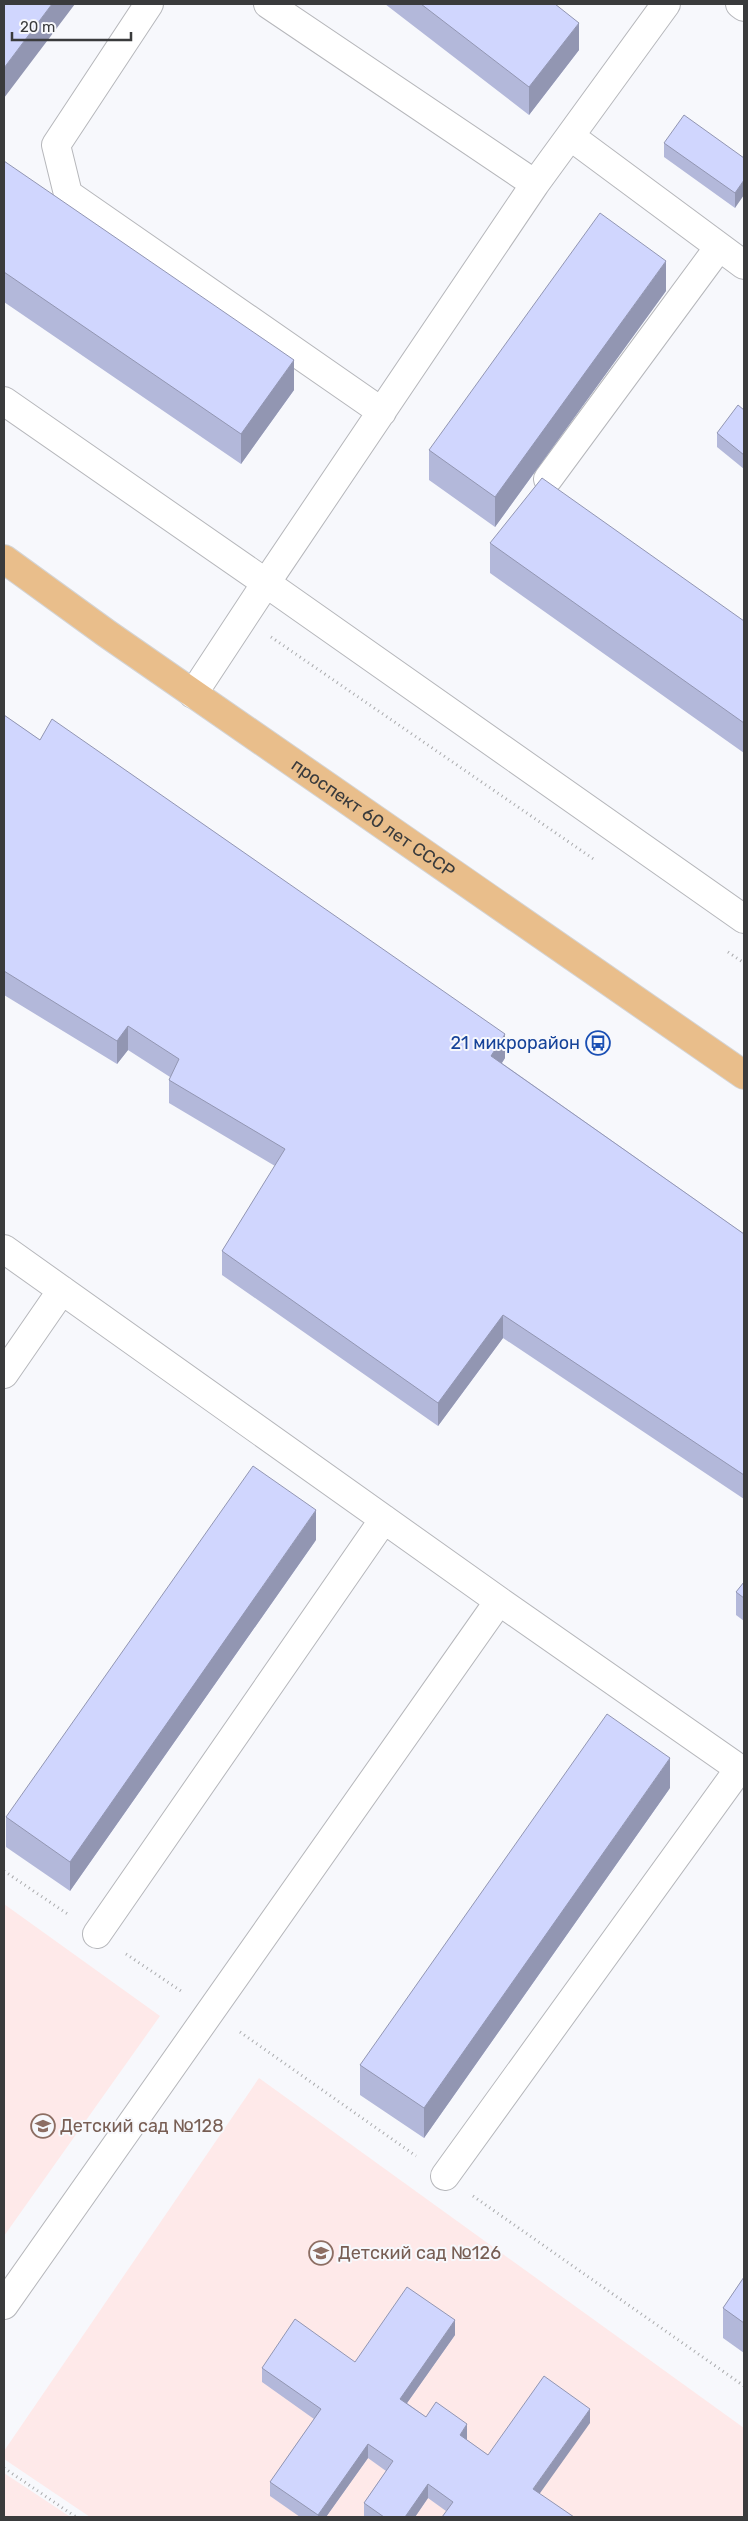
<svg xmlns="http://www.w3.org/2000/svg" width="748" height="2521" viewBox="0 0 748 2521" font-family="Rubik,sans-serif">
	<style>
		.education { fill: #fee9e9 }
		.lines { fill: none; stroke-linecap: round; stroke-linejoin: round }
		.minor-casing { stroke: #b6b7bb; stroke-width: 30 }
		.major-casing { stroke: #d4d4d4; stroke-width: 30 }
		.path { stroke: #aaabad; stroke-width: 3; stroke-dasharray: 1 4; stroke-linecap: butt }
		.minor { stroke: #fff; stroke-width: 28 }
		.major { stroke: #e9be8b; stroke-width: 28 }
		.wall { fill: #b3b8da }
		.shaded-wall { fill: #9296b2 }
		.building { fill: #d0d6fe; stroke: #9296b2 }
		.labels { text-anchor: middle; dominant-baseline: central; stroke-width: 4; stroke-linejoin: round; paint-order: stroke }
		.street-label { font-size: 18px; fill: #3a3b3c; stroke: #f7f8fc }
		.transit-label { font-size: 18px; fill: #164399; stroke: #f7f8fc; text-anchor: end }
		.education-label { font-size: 18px; fill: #785e54; stroke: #f7f8fc; text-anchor: start }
	</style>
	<rect width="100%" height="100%" fill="#f7f8fc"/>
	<!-- education -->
	<path class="education" d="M4 1904 160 2016 4 2236Z
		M259 2078 744 2428V2517H90L4 2459V2451Z
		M4 2473 69 2516 70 2517H4Z"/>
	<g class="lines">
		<!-- minor casing -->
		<g class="minor-casing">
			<path id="minor" d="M149 4 56 145 68 194 382 412
				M268 4 535 184 266 583 744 919
				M740 4 744 7
				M570 136 666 4
				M535 184 570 136 744 265
				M4 401 266 583 193 694
				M548 479 719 247
				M4 1249 499 1601
				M4 1374 62 1290
				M97 1934 384 1519
				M445 2176 739 1769
				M4 2305 499 1601 744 1772"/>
		</g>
		<!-- major casing -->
		<g class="major-casing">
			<g id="major">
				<path id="s1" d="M4 559 106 633 744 1075"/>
			</g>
		</g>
		<!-- path -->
		<path class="path" d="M271 637 595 860
			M728 952 744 963
			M4 1871 69 1915
			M126 1954 181 1991
			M240 2032 416 2156
			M473 2196 744 2386
			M4 2468 76 2517"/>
		<!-- minor -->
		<use href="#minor" class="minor"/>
		<!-- major -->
		<use href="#major" class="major"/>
	</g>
	<!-- wall -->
	<path class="wall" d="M385 4H555L579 50 529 115Z
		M664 143 744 158 735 208 664 157Z
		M4 161 294 390 241 464 4 302Z
		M666 291 495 527 429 480V450Z
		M744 410V469L717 447V433Z
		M490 543 744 621V753L490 573Z
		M4 715 40 740 505 1058 502 1063 744 1234V1499L503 1338 438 1426 222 1275V1251L275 1166 169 1103V1080L170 1077 128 1050 117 1064 4 995Z
		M316 1540 70 1891 6 1847V1817Z
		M744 1582V1621L736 1615V1592Z
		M670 1788 424 2138 360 2095V2065Z
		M744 2277V2353L723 2338V2308Z
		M455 2335 407 2403 426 2417 467 2439V2440L488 2455 590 2423 446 2511 428 2498 415 2517H364V2503L386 2471 368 2458 326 2517H300L270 2496V2482L314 2419 262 2382V2368L355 2362Z"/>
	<!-- shaded-wall -->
	<path class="shaded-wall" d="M52 4H75L4 98V68Z
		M579 23V50L529 115V87Z
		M744 180V195L735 208V193Z
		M666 261V291L495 527V497Z
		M294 360V390L241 464V434Z
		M128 1026V1050L117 1064V1041Z
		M505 1034V1058L491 1079V1056Z
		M503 1315V1338L438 1426V1403Z
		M316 1510V1540L70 1891V1862Z
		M670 1758V1788L424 2138V2108Z
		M455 2320V2335L400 2413V2399Z
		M590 2409V2423L533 2503V2489Z
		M467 2424V2439L460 2450V2435Z
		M368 2444V2458L326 2517H318V2515Z
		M428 2484V2498L415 2517H405Z"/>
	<!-- building -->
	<path class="building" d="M4 4H52L4 68Z
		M421 4H555L579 23 529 87Z
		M684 115 744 158V180L735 193 664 143Z
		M4 161 294 360 241 434 4 272Z
		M600 213 666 261 495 497 429 450Z
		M738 405 744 410V455L717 433Z
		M542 478 744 621V723L490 543Z
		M4 715 40 740 52 719 505 1034 491 1056 744 1234V1475L503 1315 438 1403 222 1251 285 1149 169 1080 179 1059 128 1026 117 1041 4 971Z
		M253 1466 316 1510 70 1862 6 1817Z
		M744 1582V1598L736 1592Z
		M607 1714 670 1758 424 2108 360 2065Z
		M744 2277V2323L723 2308Z
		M407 2287 455 2320 400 2399 426 2417 436 2402 467 2424 460 2435 488 2455 544 2376 590 2409 533 2489 574 2517H442L453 2502 428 2484 405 2517H384L364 2503 393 2461 368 2444 318 2515 270 2482 321 2409 262 2368 295 2319 355 2362Z"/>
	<!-- icons -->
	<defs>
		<g id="bus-ring" transform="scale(1.25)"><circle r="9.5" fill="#f7f8fc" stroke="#1a4fb4" stroke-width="1.5"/><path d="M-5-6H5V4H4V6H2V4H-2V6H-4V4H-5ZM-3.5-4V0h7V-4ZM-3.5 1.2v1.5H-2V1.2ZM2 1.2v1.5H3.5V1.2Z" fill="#1a4fb4"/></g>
		<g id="school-ring" transform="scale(1.25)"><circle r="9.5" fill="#f7f8fc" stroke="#8d6e63" stroke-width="1.5"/><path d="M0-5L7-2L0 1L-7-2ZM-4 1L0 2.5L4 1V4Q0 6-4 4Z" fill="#8d6e63"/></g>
	</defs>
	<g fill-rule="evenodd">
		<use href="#bus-ring" x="598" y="1043"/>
		<use href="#school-ring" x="43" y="2126"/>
		<use href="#school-ring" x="321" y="2253"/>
	</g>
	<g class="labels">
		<!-- street labels -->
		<g class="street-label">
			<text stroke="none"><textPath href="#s1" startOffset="451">проспект 60 лет СССР</textPath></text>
		</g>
		<!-- transit labels -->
		<g class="transit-label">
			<text x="580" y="1043">21 микрорайон</text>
		</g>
		<!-- education labels -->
		<g class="education-label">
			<text x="60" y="2126">Детский сад №128</text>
			<text x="338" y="2253">Детский сад №126</text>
		</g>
	</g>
	<!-- border -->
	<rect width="748" height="2521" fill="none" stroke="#3a3b3c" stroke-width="10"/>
	<!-- scale -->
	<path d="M12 32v8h119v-8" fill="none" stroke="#3a3b3c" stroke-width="2.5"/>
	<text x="20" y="32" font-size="15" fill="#3a3b3c" stroke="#f7f8fc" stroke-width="4" paint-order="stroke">20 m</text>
</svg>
